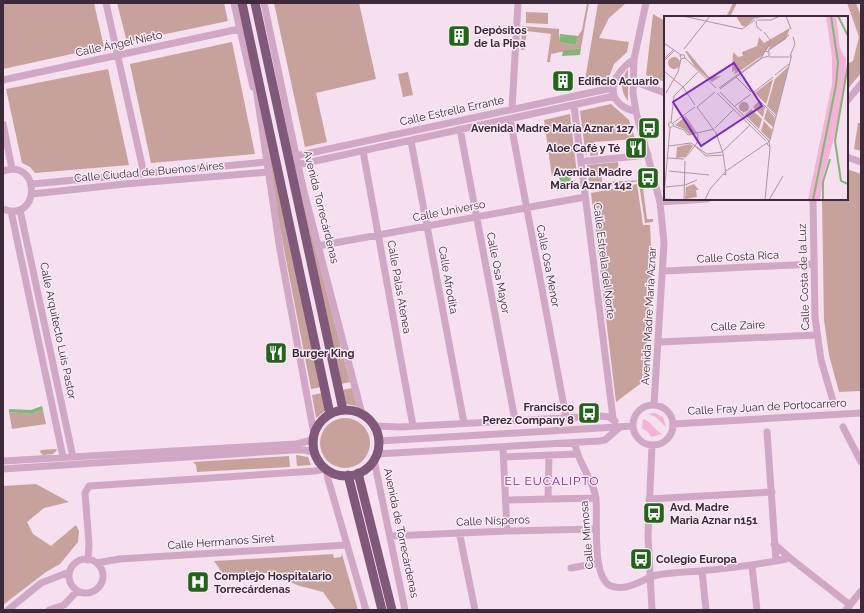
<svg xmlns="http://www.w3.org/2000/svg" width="864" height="613" viewBox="0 0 864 613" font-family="Raleway,sans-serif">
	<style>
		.green { fill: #c7a29c }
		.sand { fill: #f4b2d6 }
		.water { fill: #83b77a }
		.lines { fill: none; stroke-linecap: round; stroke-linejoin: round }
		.minor { stroke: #d0a8c6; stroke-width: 7 }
		.major { stroke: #80587a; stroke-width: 9 }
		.labels { text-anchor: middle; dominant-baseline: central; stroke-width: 3; stroke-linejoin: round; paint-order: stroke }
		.poi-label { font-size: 11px; font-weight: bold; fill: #3c293a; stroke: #fcecf7; text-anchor: start }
		.street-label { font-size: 11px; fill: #3c293a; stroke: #fcecf7 }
		.neighbourhood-label { font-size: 12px; letter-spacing: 1px; fill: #961791; stroke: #fcecf7 }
		.inset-river { fill: none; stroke: #83b77a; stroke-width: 2 }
		.inset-road { fill: none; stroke: #ac96a6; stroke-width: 1 }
		.view { fill: #7b2cbf; fill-opacity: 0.15; stroke: #7b2cbf; stroke-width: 2 }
		.inset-edge { fill: none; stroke: #3c293a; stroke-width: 2 }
	</style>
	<rect width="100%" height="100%" fill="#f6dfee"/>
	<!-- green -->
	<path class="green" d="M3 3H94L104 47 3 69Z
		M117 3H224L228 21 127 42Z
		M259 3 300 189 350 382 341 384Z
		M274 3H359L376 79 316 93 327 142 305 147Z
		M587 3H589L581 48 551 54 550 62H547L551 34 527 31 524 50H521L522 26 559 29V42L576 45 578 36 582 30Z
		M598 3H626L609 18 599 38 629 42 627 52 614 64 608 80 584 86Z
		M733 3H737L730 17H726Z
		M847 3H856L861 16V73L847 90V64L853 61 859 37Z
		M526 12 548 13V24L526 23Z
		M653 14 665 21V82L646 75Z
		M232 42 255 154 151 163 130 64Z
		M108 69 129 165 35 173 30 167 22 163 6 89Z
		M628 69V101C620 91 620 80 628 69Z
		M408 72 413 95 403 97 398 74Z
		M611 104 629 120 635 139 594 142V147H598V155L590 156V153H587L586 157 580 111Z
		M570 114 577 174 552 177 544 120Z
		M858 123H861V151L854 149Z
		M267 137 322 387 311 389 278 218Z
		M618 162 619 173 602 171V182L645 180 590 190 587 165Z
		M847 169 861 174V391L839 392 829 355 824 320 822 199H847Z
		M646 182 647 187 643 188 647 219H653V222L645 223 639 184Z
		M637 184 643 225H650L652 264 644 381 616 402 591 193Z
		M352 388 357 406H356L346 404 342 390Z
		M323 393 326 410 316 418 312 395Z
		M43 410 46 424 12 429 9 412 32 414Z
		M320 443a25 25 0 1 1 50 0a25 25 0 1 1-50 0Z
		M56 449 57 450 53 454 43 455 40 452 41 450Z
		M296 455 308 457 311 465 297 466Z
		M289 456 290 467 197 472 196 465 193 462Z
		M36 484 69 502 44 508 27 522 33 534 51 546 76 525 79 531 78 542 60 564 46 572 3 605V486Z
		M333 554 334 558 341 557 342 554 358 610H336L323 592 300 586 267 573H249L226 578 214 561Z"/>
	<!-- sand -->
	<path class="sand" d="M655 413 663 417 666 427 656 417 648 414Z
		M643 419C651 421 654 430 662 434L651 437 648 432 642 428Z"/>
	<!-- water -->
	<path class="water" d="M560 34 578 36 576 45 559 42Z
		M581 48 580 55 562 56 563 51Z
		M570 175 571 181 560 183 559 176Z
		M42 406 43 410 32 414 9 412V409L31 410Z"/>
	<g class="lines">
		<!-- minor -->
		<path class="minor" d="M106 3 144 174
			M234 3 253 87
			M264 3 303 188 362 414
			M646 3 634 59 633 93 636 112 660 202 664 243 654 405
			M634 59C611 75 601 102 636 112
			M3 80 239 29
			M255 81 280 250 314 434
			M633 81 665 93
			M847 101 861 84
			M574 106 613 418
			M512 109 518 3
			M510 119 566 417
			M3 124 12 169
			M460 129 515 420
			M411 141 464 423
			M363 151 413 426
			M296 156 612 88
			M847 157 861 162
			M587 161 648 155
			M297 165 614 96
			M3 171C42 158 40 224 3 209
			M32 184 266 162
			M32 194 125 184 268 172
			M813 199 815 317 821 360 833 401
			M660 202 707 199
			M20 210 73 457
			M11 211 63 457
			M318 246 585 197
			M664 271 814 264
			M659 342 817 335
			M633 425a20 20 0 1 1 40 0a20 20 0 1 1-40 0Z
			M673 424 861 413
			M375 426 400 427 601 416 609 417 615 421
			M843 427 861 462
			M767 432 776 561
			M379 441 633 426
			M575 443C577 463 594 479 596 499 598 518 591 578 611 586 628 592 642 579 657 575 671 572 686 572 700 571 730 568 760 565 790 558
			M503 448 507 531
			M377 454 599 441 605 440 620 427
			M504 457 577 454
			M374 460 405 610
			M3 461 296 444 312 440
			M3 469 293 450H304L313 452
			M328 471 327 474 328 479 366 610
			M548 499 549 455
			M649 499 772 492
			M506 500 596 498
			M458 533 460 536 475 610
			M390 536 507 531 596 529
			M774 544 790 558 850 605
			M69 576a17 17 0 1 1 34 0a17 17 0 1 1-34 0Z
			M88 560 89 544 85 493 89 486 315 471 325 469
			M97 563 119 559 346 545
			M752 566 757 610
			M571 568 598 563
			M702 571 706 610
			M8 610 41 583 69 572
			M49 610 64 605 77 591
			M652 610 648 536 652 445
			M846 610 861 591"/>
		<!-- major -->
		<path class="major" d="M242 3 330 414
			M255 3 343 410
			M313 443a33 33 0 1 1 66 0a33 33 0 1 1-66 0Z
			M358 473 392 610
			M348 475 382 610"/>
	</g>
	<!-- icons -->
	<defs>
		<g id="building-square" transform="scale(1.15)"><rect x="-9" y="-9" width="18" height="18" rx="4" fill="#226419" stroke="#fcecf7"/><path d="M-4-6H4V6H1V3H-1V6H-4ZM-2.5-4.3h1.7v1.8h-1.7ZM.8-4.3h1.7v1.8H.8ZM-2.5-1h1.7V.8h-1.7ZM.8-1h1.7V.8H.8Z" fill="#fff"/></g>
		<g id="bus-square" transform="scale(1.15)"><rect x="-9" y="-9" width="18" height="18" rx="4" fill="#226419" stroke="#fcecf7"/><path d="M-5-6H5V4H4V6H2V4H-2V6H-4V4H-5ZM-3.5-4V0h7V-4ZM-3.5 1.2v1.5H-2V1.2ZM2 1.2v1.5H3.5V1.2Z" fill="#fff"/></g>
		<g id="restaurant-square" transform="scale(1.15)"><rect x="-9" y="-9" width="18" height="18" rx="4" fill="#226419" stroke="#fcecf7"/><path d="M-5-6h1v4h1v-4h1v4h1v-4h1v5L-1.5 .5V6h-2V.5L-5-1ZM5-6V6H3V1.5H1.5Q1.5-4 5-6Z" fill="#fff"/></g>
		<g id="hospital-square" transform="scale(1.15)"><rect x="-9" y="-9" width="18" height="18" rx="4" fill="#226419" stroke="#fcecf7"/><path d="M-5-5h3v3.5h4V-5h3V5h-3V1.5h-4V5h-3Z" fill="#fff"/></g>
	</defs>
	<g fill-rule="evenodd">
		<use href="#building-square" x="459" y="36"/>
		<use href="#building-square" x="563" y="81"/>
		<use href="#bus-square" x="649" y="128"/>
		<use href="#restaurant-square" x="636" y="148"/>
		<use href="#bus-square" x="648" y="178"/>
		<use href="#restaurant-square" x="276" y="353"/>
		<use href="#bus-square" x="589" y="413"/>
		<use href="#bus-square" x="654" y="513"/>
		<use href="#bus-square" x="641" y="559"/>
		<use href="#hospital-square" x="198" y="582"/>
	</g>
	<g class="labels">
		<!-- poi labels -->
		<g class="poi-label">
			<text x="474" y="30">Depósitos<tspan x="474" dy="13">de la Pipa</tspan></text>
			<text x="578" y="81">Edificio Acuario</text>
			<text x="634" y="128" text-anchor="end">Avenida Madre María Aznar 127</text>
			<text x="620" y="148" text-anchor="end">Aloe Café y Té</text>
			<text x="632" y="172" text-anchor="end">Avenida Madre<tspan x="632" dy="13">María Aznar 142</tspan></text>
			<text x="292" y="353">Burger King</text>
			<text x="574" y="407" text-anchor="end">Francisco<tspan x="574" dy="13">Perez Company 8</tspan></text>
			<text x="670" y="507">Avd. Madre<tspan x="670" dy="13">Maria Aznar n151</tspan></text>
			<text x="656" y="559">Colegio Europa</text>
			<text x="214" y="576">Complejo Hospitalario<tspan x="214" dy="13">Torrecárdenas</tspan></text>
		</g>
		<!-- street labels -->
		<g class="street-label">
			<text transform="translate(119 44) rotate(-12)">Calle Ángel Nieto</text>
			<text transform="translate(452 111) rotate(-12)">Calle Estrella Errante</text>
			<text transform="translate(149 172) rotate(-5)">Calle Ciudad de Buenos Aires</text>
			<text transform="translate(321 207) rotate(76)">Avenida Torrecárdenas</text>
			<text transform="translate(449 211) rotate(-11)">Calle Universo</text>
			<text transform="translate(738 257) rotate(-3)">Calle Costa Rica</text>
			<text transform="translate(604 261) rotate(83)">Calle Estrella del Norte</text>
			<text transform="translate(548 266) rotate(79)">Calle Osa Menor</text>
			<text transform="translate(498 273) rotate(79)">Calle Osa Mayor</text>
			<text transform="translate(804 277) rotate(-92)">Calle Costa de la Luz</text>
			<text transform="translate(448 280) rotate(80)">Calle Afrodita</text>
			<text transform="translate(399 287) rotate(80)">Calle Palas Atenea</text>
			<text transform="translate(649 316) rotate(-87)">Avenida Madre María Aznar</text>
			<text transform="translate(738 326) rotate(-3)">Calle Zaire</text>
			<text transform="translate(58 331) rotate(78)">Calle Arquitecto Luis Pastor</text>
			<text transform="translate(767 407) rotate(-3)">Calle Fray Juan de Portocarrero</text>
			<text transform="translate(493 521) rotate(-2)">Calle Nísperos</text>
			<text transform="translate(401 533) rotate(78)">Avenida de Torrecárdenas</text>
			<text transform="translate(587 535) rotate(-95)">Calle Mimosa</text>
			<text transform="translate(221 542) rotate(-4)">Calle Hermanos Siret</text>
		</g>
		<!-- neighbourhood labels -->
		<g class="neighbourhood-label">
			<text x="552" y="481">EL EUCALIPTO</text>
		</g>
	</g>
	<!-- overview -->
	<g transform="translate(664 16)">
		<rect width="184" height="184" fill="#f6dfee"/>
		<path d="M72 0H104L91 2 82 10H78ZM126 12 122 23 116 27 104 34 106 29 99 39 73 57 70 58 71 54 68 56 69 36 74 41 79 40 78 36 93 30 95 21 100 27ZM21 35H23L45 61 57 60 48 66 31 51ZM4 47a6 6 0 1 1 12 0a6 6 0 1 1-12 0ZM125 50 112 99 103 90 111 63ZM109 63 104 82 102 88 91 77ZM95 85 101 91 99 101 89 91ZM75 91a5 5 0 1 1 10 0a5 5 0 1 1-10 0ZM87 93 98 103 95 113 81 99ZM103 93 111 102 109 111 100 103ZM21 101 32 117 25 118 20 113 11 109ZM100 105 108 114 106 124 97 115ZM26 128 29 130 21 141 12 142 13 131ZM30 168 35 174H32L33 181 21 183 22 171Z" fill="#c7a29c"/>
		<path d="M162 0H172L176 33 182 43 181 65 173 111 159 162 156 184H144L168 68V41Z" fill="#f4b2d6"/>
		<path class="inset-river" d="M174 0 184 20M184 48 171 125 177 165 184 168M149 184 172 69 174 46 167 0M159 184V166L166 143"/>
		<path class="inset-road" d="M19 0 78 13 91 4M122 0 127 13M92 3 93 1 109 0M93 4H107L116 0M92 5 93 11 98 15M100 16 107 25 102 34M0 27 17 39M20 33 46 0M104 35 125 19M127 39V42L126 40 131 28 129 21M105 41H125M21 42 17 43 16 39H20L21 42 52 72M0 43 9 34M0 45 10 35M0 55 19 71 31 89M111 59 125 48M72 61 87 76M55 72 97 42 101 35 105 36V40L98 42 56 73M56 76 105 125 106 132 101 184M90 76 109 61M2 77 14 56 17 43M53 77 102 125M90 79 112 101M71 90 87 78M33 91 52 117 59 137 62 159 59 158M33 91 51 76M21 100 34 119 33 127 21 142M7 106 10 80 34 56M9 107 31 91M9 110 20 114 24 119 50 113M51 112 70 93M30 129 42 140 59 139M5 130 27 127 43 138 58 136 86 109M106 131 103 128 106 124 127 42M4 142 20 143M5 155 45 159M2 171 21 169 33 164M0 179 6 112 4 108 7 106 10 109 6 112M1 183 18 184M20 184 21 145M41 184 46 173 62 155 103 127M105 184 119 160"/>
		<path class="view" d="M70 47 98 90 37 130 9 86Z"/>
		<rect width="184" height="184" class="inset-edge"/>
	</g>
	<!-- border -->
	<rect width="864" height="613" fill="none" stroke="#3c293a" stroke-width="8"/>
</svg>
